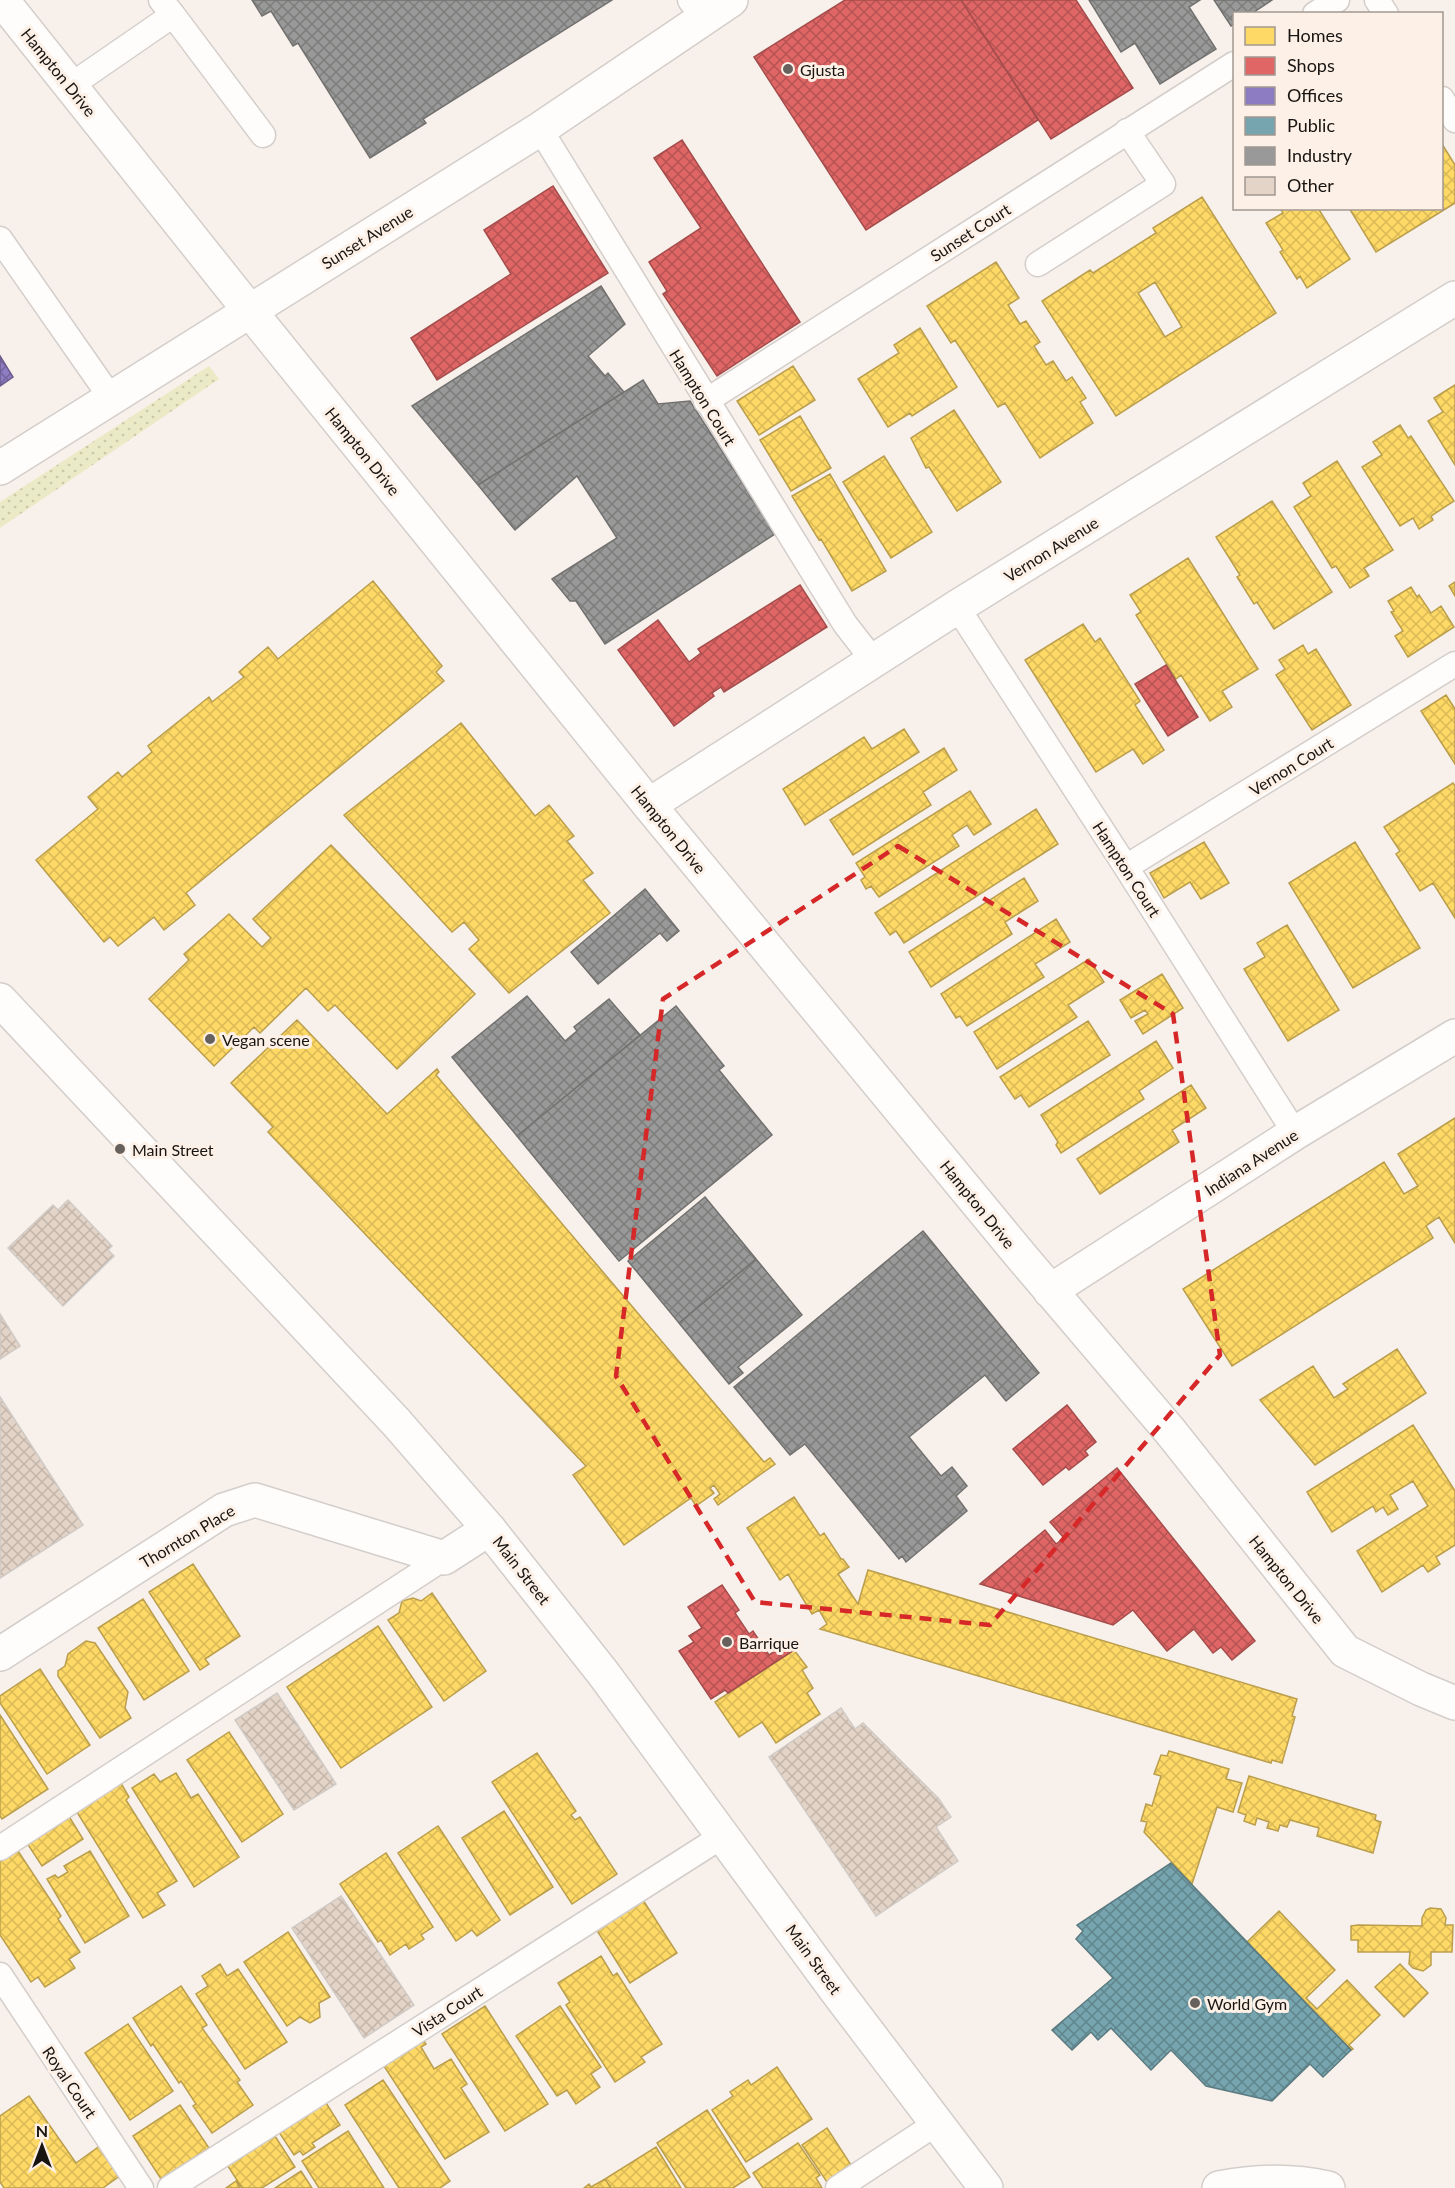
<svg xmlns="http://www.w3.org/2000/svg" width="1455" height="2188" viewBox="0 0 1455 2188" font-family="Lato,sans-serif">
	<style>
		.park { fill: url(#park-dots) }
		.homes { fill: url(#homes-cross-hatch); stroke: #ba9e4c; stroke-width: 1.5; fill-rule: evenodd }
		.shops { fill: url(#shops-cross-hatch); stroke: #a44d4c; stroke-width: 1.5 }
		.offices { fill: url(#offices-cross-hatch); stroke: #6b5d8e; stroke-width: 1.5 }
		.public { fill: url(#public-cross-hatch); stroke: #5a7a80; stroke-width: 1.5 }
		.industry { fill: url(#industry-cross-hatch); stroke: #727170; stroke-width: 1.5 }
		.building { fill: url(#building-cross-hatch); stroke: #d0cbc7; stroke-width: 1.5 }
		.lines { fill: none; stroke-linecap: round; stroke-linejoin: round }
		.lane-casing { stroke: #d4ceca; stroke-width: 27 }
		.street-casing { stroke: #d4ceca; stroke-width: 36 }
		.secondary-casing { stroke: #d4ceca; stroke-width: 36 }
		.lane { stroke: #fefdfc; stroke-width: 24 }
		.street { stroke: #fefdfc; stroke-width: 33 }
		.secondary { stroke: #fefdfc; stroke-width: 33 }
		.marked { fill: none; stroke: #d62828; stroke-width: 4.5; stroke-dasharray: 12 8; stroke-linejoin: round }
		.poi-dot { fill: #66615d; stroke: #fdf0e6; stroke-width: 2 }
		.labels { text-anchor: middle; dominant-baseline: central; stroke-width: 6; stroke-linejoin: round; paint-order: stroke }
		.poi-label { font-size: 16px; fill: #181411; stroke: #fdf0e6; text-anchor: start }
		.street-label { font-size: 16px; fill: #181411; stroke: #fdf0e6 }
	</style>
	<defs>
		<pattern id="park-dots" width="8" height="8" patternUnits="userSpaceOnUse" patternTransform="scale(1.5)"><rect width="8" height="8" fill="#ebeac6"/><path d="M2 2h.1M6 6h.1" fill="none" stroke="#c9c8a9" stroke-width="1.8" stroke-linecap="round"/></pattern>
		<pattern id="homes-cross-hatch" width="8" height="8" patternUnits="userSpaceOnUse" patternTransform="scale(1.5)"><rect width="8" height="8" fill="#ffd966"/><path d="M0 0l8 8M0 8l8-8" fill="none" stroke="#dab957"/></pattern>
		<pattern id="shops-cross-hatch" width="8" height="8" patternUnits="userSpaceOnUse" patternTransform="scale(1.5)"><rect width="8" height="8" fill="#e06666"/><path d="M0 0l8 8M0 8l8-8" fill="none" stroke="#b55353"/></pattern>
		<pattern id="offices-cross-hatch" width="8" height="8" patternUnits="userSpaceOnUse" patternTransform="scale(1.5)"><rect width="8" height="8" fill="#8e7cc3"/><path d="M0 0l8 8M0 8l8-8" fill="none" stroke="#73649d"/></pattern>
		<pattern id="public-cross-hatch" width="8" height="8" patternUnits="userSpaceOnUse" patternTransform="scale(1.5)"><rect width="8" height="8" fill="#76a5af"/><path d="M0 0l8 8M0 8l8-8" fill="none" stroke="#60858d"/></pattern>
		<pattern id="industry-cross-hatch" width="8" height="8" patternUnits="userSpaceOnUse" patternTransform="scale(1.5)"><rect width="8" height="8" fill="#999"/><path d="M0 0l8 8M0 8l8-8" fill="none" stroke="#7c7c7b"/></pattern>
		<pattern id="building-cross-hatch" width="8" height="8" patternUnits="userSpaceOnUse" patternTransform="scale(1.5)"><rect width="8" height="8" fill="#e4d4c7"/><path d="M0 0l8 8M0 8l8-8" fill="none" stroke="#c3b5aa"/></pattern>
	</defs>
	<rect width="100%" height="100%" fill="#f8f1eb"/>
	<!-- park -->
	<path class="park" d="M209 366 219 379 0 528V502Z"/>
	<!-- homes -->
	<path class="homes" d="M1442 144 1455 165V203L1376 252 1349 208H1442Z
		M1202 197 1276 313 1116 416 1042 301 1090 270 1093 273 1156 233 1153 228ZM1155 282 1182 327 1165 337 1138 293Z
		M1280 208H1318L1350 259 1307 288 1300 276 1297 279 1280 252 1283 250 1266 223 1283 213Z
		M996 262 1019 298 1008 305 1020 324 1026 321 1040 342 1034 346 1046 365 1053 361 1066 381 1072 377 1086 398 1080 402 1093 423 1040 458 1005 403 998 407 955 340 951 343 927 306Z
		M920 328 957 387 912 416 910 413 888 427 858 379 899 353 894 345Z
		M793 366 815 400 759 435 737 401Z
		M1455 385V465L1428 421 1443 412 1434 398Z
		M954 410 1001 482 957 511 929 467 926 468 911 438Z
		M800 416 831 468 791 491 760 440Z
		M1400 425 1408 438 1411 436 1454 501 1431 516 1433 520 1419 529 1413 518 1400 526 1362 467 1382 455 1373 442Z
		M884 456 932 532 891 558 843 482Z
		M1337 461 1393 550 1364 568 1369 576 1350 588 1336 566 1332 568 1294 507 1311 496 1303 483Z
		M830 474 886 571 852 591 821 539 819 540 792 496Z
		M1272 501 1332 592 1274 629 1257 602 1254 604 1237 577 1240 575 1216 537Z
		M1188 558 1258 669 1222 691 1232 707 1210 721 1181 675 1176 679 1136 615 1141 612 1130 595Z
		M373 581 442 666 436 672 444 681 186 893 195 905 164 930 154 917 118 946 110 937 104 942 36 860 98 809 88 797 118 772 122 777 152 752 148 746 209 697 212 702 244 677 239 672 268 647 278 659Z
		M1455 582V596L1449 586Z
		M1411 587 1417 597 1419 595 1431 613 1441 606 1454 627 1408 657 1395 636 1403 631 1391 612 1394 611 1388 601Z
		M1083 624 1095 642 1100 638 1140 701 1135 705 1164 750 1143 764 1133 749 1096 772 1025 660Z
		M1303 645 1308 654 1316 649 1351 705 1312 730 1276 675 1285 669 1279 660Z
		M1446 695 1455 709V764L1421 711Z
		M461 723 535 816 549 805 574 836 567 841 593 873 583 880 610 913 509 993 469 949 479 940 464 922 452 932 344 815Z
		M904 729 919 752 805 825 783 789 864 737 872 749Z
		M944 748 957 770 923 792 931 805 853 855 830 820Z
		M1453 783 1455 786V918L1433 883 1420 891 1396 854 1400 851 1384 827Z
		M970 791 991 824 974 835 967 825 952 835 959 846 879 897 871 886 866 889 861 880 865 877 856 863Z
		M1036 809 1058 844 904 943 896 931 890 935 875 913Z
		M1204 842 1229 883 1201 899 1190 882 1164 898 1150 873Z
		M1355 842 1420 948 1353 988 1289 883Z
		M331 845 475 994 397 1069 335 1005 328 1011 306 988 260 1033 254 1027 214 1066 149 999 189 960 184 954 229 914 262 947 271 938 253 919Z
		M1024 878 1038 901 1005 922 1012 934 931 987 909 952Z
		M1056 919 1070 942 1035 964 1044 977 967 1026 960 1016 956 1018 941 994Z
		M1287 925 1339 1010 1288 1041 1244 969 1265 957 1257 943Z
		M1089 959 1104 982 1068 1005 1077 1017 997 1069 974 1032Z
		M1162 974 1183 1008 1143 1034 1135 1021 1148 1014 1145 1010 1131 1018 1120 1000Z
		M297 1020 387 1114 437 1069 439 1072 436 1075 764 1462 770 1458 775 1464 718 1505 714 1499 720 1494 714 1485 710 1488 714 1493 696 1506 691 1498 624 1545 573 1475 586 1466 268 1132 273 1127 231 1083Z
		M1088 1021 1110 1055 1029 1107 1021 1095 1015 1099 1000 1077Z
		M1156 1041 1173 1068 1139 1091 1144 1099 1061 1153 1056 1145 1058 1142 1041 1115Z
		M1191 1085 1206 1108 1172 1130 1179 1142 1100 1194 1077 1159Z
		M1455 1118V1243L1439 1217 1426 1226 1433 1238 1232 1366 1183 1289 1384 1162 1404 1194 1418 1186 1398 1154Z
		M1397 1349 1426 1393 1315 1465 1260 1400 1313 1366 1334 1398 1348 1389 1343 1384Z
		M1413 1425 1455 1491V1545L1436 1557 1440 1564 1428 1572 1423 1565 1382 1592 1357 1551 1428 1506 1413 1481 1390 1495 1398 1509 1388 1515 1383 1507 1376 1512 1373 1506 1332 1532 1307 1492Z
		M794 1497 820 1536 824 1533 841 1559H843L849 1567 838 1574 858 1604 868 1570 1297 1699 1292 1716 1295 1717 1282 1763 1272 1760 1271 1763 820 1629 827 1624 819 1610 812 1614 788 1574 780 1580 747 1528Z
		M193 1564 240 1636 205 1659 209 1664 200 1670 149 1592Z
		M432 1593 486 1671 444 1701 388 1620 399 1613 402 1601 413 1598 421 1601Z
		M143 1599 189 1671 144 1700 98 1628Z
		M378 1626 432 1707 341 1768 287 1687Z
		M86 1641 95 1643 128 1692 125 1708 131 1718 100 1738 58 1676V1671L65 1666 68 1654Z
		M794 1650 807 1667 802 1670 813 1688 807 1693 820 1714 776 1743 762 1722 739 1737 715 1702Z
		M40 1669 90 1745 47 1774 0 1703V1696Z
		M0 1715 48 1789 2 1819 0 1816Z
		M229 1732 283 1814 242 1842 187 1760Z
		M1169 1751 1229 1769 1226 1779 1242 1783 1233 1812 1217 1807 1192 1884 1144 1832 1147 1822 1141 1821 1146 1804 1152 1806 1161 1776 1154 1774 1161 1755 1167 1756Z
		M537 1753 576 1811 571 1815 575 1820 580 1817 617 1874 572 1904 492 1782Z
		M176 1773 191 1798 198 1794 239 1857 194 1887 132 1788 154 1774 160 1782Z
		M1249 1776 1376 1815 1375 1820 1381 1822 1373 1853 1317 1836 1319 1828 1290 1820 1287 1827 1280 1825 1278 1831 1267 1828 1269 1822 1257 1818 1255 1825 1244 1821 1246 1815 1238 1812Z
		M119 1780 129 1797 126 1800 177 1881 157 1893 165 1905 143 1918 75 1809Z
		M65 1810 83 1839 42 1866 23 1837Z
		M504 1811 553 1887 510 1915 462 1838Z
		M438 1826 500 1920 477 1936 472 1930 456 1941 398 1853Z
		M16 1848 61 1916 58 1919 80 1952 69 1959 75 1968 45 1987 38 1977 31 1982 0 1935V1859Z
		M90 1851 129 1916 85 1943 47 1879 55 1875 58 1878 68 1872 64 1866Z
		M386 1853 433 1927 421 1935 424 1939 409 1949 406 1944 390 1955 381 1940 378 1942 340 1884Z
		M643 1900 677 1953 630 1983 596 1929Z
		M1430 1908 1441 1909 1446 1918 1445 1925H1453L1452 1952H1431V1965L1423 1971 1413 1968 1409 1964 1410 1952H1358V1940H1351V1926L1358 1925 1422 1926V1918L1426 1910Z
		M1279 1911 1335 1970 1306 1998 1317 2009 1347 1980 1380 2015 1349 2045 1353 2049 1351 2050 1247 1942Z
		M288 1932 330 1997 319 2003 320 2017 310 2023 300 2017 287 2026 244 1962Z
		M601 1956 613 1976 617 1973 662 2044 641 2057 645 2062 615 2082 566 2005 570 2002 558 1983Z
		M220 1964 227 1976 238 1969 287 2042 245 2069 196 1994 208 1986 202 1976Z
		M1400 1964 1428 1993 1404 2017 1375 1987Z
		M181 1986 207 2025 202 2028 240 2080 237 2082 253 2105 212 2133 193 2106 196 2104 181 2081 179 2083 153 2044 151 2046 133 2018Z
		M485 2006 548 2104 505 2131 442 2034Z
		M560 2006 601 2067 591 2074 600 2087 576 2104 567 2090 557 2096 516 2036Z
		M128 2024 173 2091 130 2120 85 2053Z
		M418 2032 426 2044 421 2047 434 2069 451 2059 467 2084 461 2088 489 2132 445 2159 378 2057Z
		M777 2067 812 2119 746 2162 712 2110 733 2096 730 2092 748 2080 751 2085Z
		M383 2080 450 2181 440 2188H399L345 2105Z
		M321 2095 340 2125 312 2143 315 2147 303 2155 300 2151 294 2155 275 2126Z
		M29 2096 76 2163 101 2145 121 2175 103 2188H4L0 2182V2116Z
		M180 2105 209 2148 161 2179 133 2136Z
		M707 2110 750 2177 733 2188H686L657 2143Z
		M827 2128 851 2165 827 2182 802 2145Z
		M271 2130 295 2167 262 2188H242L224 2160Z
		M348 2131 384 2188H319L302 2161Z
		M798 2143 820 2175 816 2178 822 2188H763L753 2173Z
		M656 2147 681 2188H611L605 2179Z
		M301 2171 312 2188H275Z
		M605 2179 611 2188H584L589 2184 591 2187Z
		M236 2181 240 2188H226Z"/>
	<!-- shops -->
	<path class="shops" d="M845 0H961L1038 120 866 230 754 57Z
		M961 0H1076L1133 88 1051 139Z
		M682 140 800 322 717 376 663 294 667 291 649 262 701 228 654 158Z
		M553 186 608 273 437 380 411 338 511 274 484 230Z
		M800 585 827 627 724 692 721 687 712 693 714 696 674 726 618 650 658 620 689 662 701 653 698 649Z
		M1166 665 1198 717 1168 736 1135 684Z
		M1067 1405 1096 1442 1085 1451 1088 1455 1069 1470 1066 1467 1043 1485 1013 1449Z
		M1117 1468 1255 1641 1232 1660 1221 1647 1213 1653 1194 1629 1167 1651 1133 1610 1113 1625 980 1584 1045 1530 1056 1544 1064 1538 1050 1522Z
		M722 1585 739 1610 735 1613 749 1634 753 1631 769 1655 788 1643 794 1650 728 1693 725 1690 711 1699 679 1651 694 1642 689 1636 702 1628 688 1607Z"/>
	<!-- offices -->
	<path class="offices" d="M0 356 13 377 0 386Z"/>
	<!-- public -->
	<path class="public" d="M1171 1863 1351 2050 1323 2077 1310 2064 1272 2101 1206 2086 1171 2050 1151 2070 1111 2028 1098 2040 1091 2032 1072 2050 1052 2030 1113 1978 1076 1939 1083 1931 1077 1925Z"/>
	<!-- industry -->
	<path class="industry" d="M252 0H612L423 119 426 123 370 158 298 43 293 46 271 11 262 16Z
		M1089 0H1200L1189 7 1216 49 1160 84 1135 43 1121 52Z
		M1214 0H1272L1251 14H1234V24L1231 26Z
		M601 286 625 324 588 356 605 376 608 373 624 392 478 485 412 406Z
		M643 380 658 404 690 401 775 534 605 644 576 601H570L552 579 617 538 577 476 515 530 478 485Z
		M645 889 679 931 667 941 660 933 598 984 571 952Z
		M527 996 565 1041 577 1031 574 1027 609 999 640 1035 517 1136 452 1057Z
		M676 1006 724 1066 719 1070 772 1135 619 1261 517 1136Z
		M705 1197 756 1259 679 1323 628 1261Z
		M923 1231 1039 1373 1006 1401 985 1375 909 1437 941 1476 952 1467 967 1486 956 1496 967 1511 906 1562 902 1556 899 1559 805 1444 790 1455 734 1387Z
		M756 1259 802 1315 738 1367 743 1373 729 1384 679 1323Z"/>
	<!-- building -->
	<path class="building" d="M68 1200 112 1246 108 1250 114 1256 63 1306 8 1248 53 1205 58 1210Z
		M0 1314 20 1346 0 1359Z
		M0 1397 83 1525 0 1578Z
		M277 1693 336 1784 294 1810 235 1720Z
		M841 1708 855 1729 863 1723 939 1799 951 1817 936 1827 958 1861 876 1916 769 1757Z
		M341 1896 414 2005 364 2038 292 1928Z"/>
	<g class="lines">
		<!-- lane casing -->
		<g class="lane-casing">
			<path id="lane" d="M690 0 703 18
				M1377 0 1386 14
				M1315 14 1337 0
				M173 15 263 135
				M70 86 173 15 161 0
				M1442 99 1455 120
				M540 129 845 624 873 660
				M0 239 111 398
				M1038 264 1163 184 1127 131
				M706 401 1234 64
				M957 607 1126 867 1295 1133
				M1126 867 1455 664
				M0 1848 444 1558
				M0 1975 141 2188
				M170 2188 724 1835
				M838 2188 937 2123"/>
		</g>
		<!-- street casing -->
		<g class="street-casing">
			<path id="street" d="M2 0 249 310 649 805 1021 1256 1170 1431 1345 1651 1421 1689 1455 1703
				M0 468 540 129 731 0
				M649 805 957 607 1455 298
				M1050 1291 1295 1133 1455 1036
				M0 1654 224 1510 255 1500 444 1558 489 1529"/>
		</g>
		<!-- secondary casing -->
		<g class="secondary-casing">
			<path id="secondary" d="M0 1000 396 1422 489 1529 603 1673 838 1993 986 2188
				M1219 2188C1255 2181 1292 2180 1328 2188"/>
		</g>
		<!-- lane -->
		<use href="#lane" class="lane"/>
		<!-- street -->
		<use href="#street" class="street"/>
		<!-- secondary -->
		<use href="#secondary" class="secondary"/>
	</g>
	<!-- marked area -->
	<path class="marked" d="M898 846 1173 1014 1220 1355 990 1625 755 1602 616 1376 663 999Z"/>
	<!-- markers -->
	<g class="poi-dot">
		<circle cx="788" cy="69" r="6"/>
		<circle cx="210" cy="1039" r="6"/>
		<circle cx="120" cy="1149" r="6"/>
		<circle cx="727" cy="1642" r="6"/>
		<circle cx="1195" cy="2003" r="6"/>
	</g>
	<g class="labels">
		<!-- poi labels -->
		<g class="poi-label">
			<text x="800" y="69">Gjusta</text>
			<text x="222" y="1039">Vegan scene</text>
			<text x="132" y="1149">Main Street</text>
			<text x="739" y="1642">Barrique</text>
			<text x="1207" y="2003">World Gym</text>
		</g>
		<!-- street labels -->
		<g class="street-label">
			<text transform="translate(59 72) rotate(51)">Hampton Drive</text>
			<text transform="translate(970 232) rotate(-33)">Sunset Court</text>
			<text transform="translate(367 237) rotate(-32)">Sunset Avenue</text>
			<text transform="translate(703 397) rotate(58)">Hampton Court</text>
			<text transform="translate(363 451) rotate(51)">Hampton Drive</text>
			<text transform="translate(1051 549) rotate(-32)">Vernon Avenue</text>
			<text transform="translate(1291 766) rotate(-32)">Vernon Court</text>
			<text transform="translate(669 829) rotate(51)">Hampton Drive</text>
			<text transform="translate(1127 869) rotate(57)">Hampton Court</text>
			<text transform="translate(1251 1162) rotate(-33)">Indiana Avenue</text>
			<text transform="translate(978 1204) rotate(51)">Hampton Drive</text>
			<text transform="translate(187 1536) rotate(-31)">Thornton Place</text>
			<text transform="translate(522 1570) rotate(52)">Main Street</text>
			<text transform="translate(1287 1579) rotate(51)">Hampton Drive</text>
			<text transform="translate(814 1959) rotate(54)">Main Street</text>
			<text transform="translate(447 2011) rotate(-33)">Vista Court</text>
			<text transform="translate(70 2082) rotate(56)">Royal Court</text>
		</g>
	</g>
	<!-- legend -->
	<rect x="1233" y="12" width="210" height="198" fill="#fdf0e6" stroke="#a19891" stroke-width="1.5"/>
	<rect x="1245" y="27" width="30" height="18" fill="#ffd966" stroke="#a19891" stroke-width="1.5"/>
	<text x="1287" y="42" font-size="18" fill="#181411">Homes</text>
	<rect x="1245" y="57" width="30" height="18" fill="#e06666" stroke="#a19891" stroke-width="1.5"/>
	<text x="1287" y="72" font-size="18" fill="#181411">Shops</text>
	<rect x="1245" y="87" width="30" height="18" fill="#8e7cc3" stroke="#a19891" stroke-width="1.5"/>
	<text x="1287" y="102" font-size="18" fill="#181411">Offices</text>
	<rect x="1245" y="117" width="30" height="18" fill="#76a5af" stroke="#a19891" stroke-width="1.5"/>
	<text x="1287" y="132" font-size="18" fill="#181411">Public</text>
	<rect x="1245" y="147" width="30" height="18" fill="#999999" stroke="#a19891" stroke-width="1.5"/>
	<text x="1287" y="162" font-size="18" fill="#181411">Industry</text>
	<rect x="1245" y="177" width="30" height="18" fill="#e4d4c7" stroke="#a19891" stroke-width="1.5"/>
	<text x="1287" y="192" font-size="18" fill="#181411">Other</text>
	<!-- north arrow -->
	<g transform="translate(42 2146)" stroke="#fdf0e6" stroke-width="4.5" paint-order="stroke">
	<path d="M0-4.5L10 22L0 15L-10 22Z" fill="#181411"/>
	<text y="-9" font-size="16" font-weight="bold" text-anchor="middle" fill="#181411">N</text>
	</g>
</svg>
